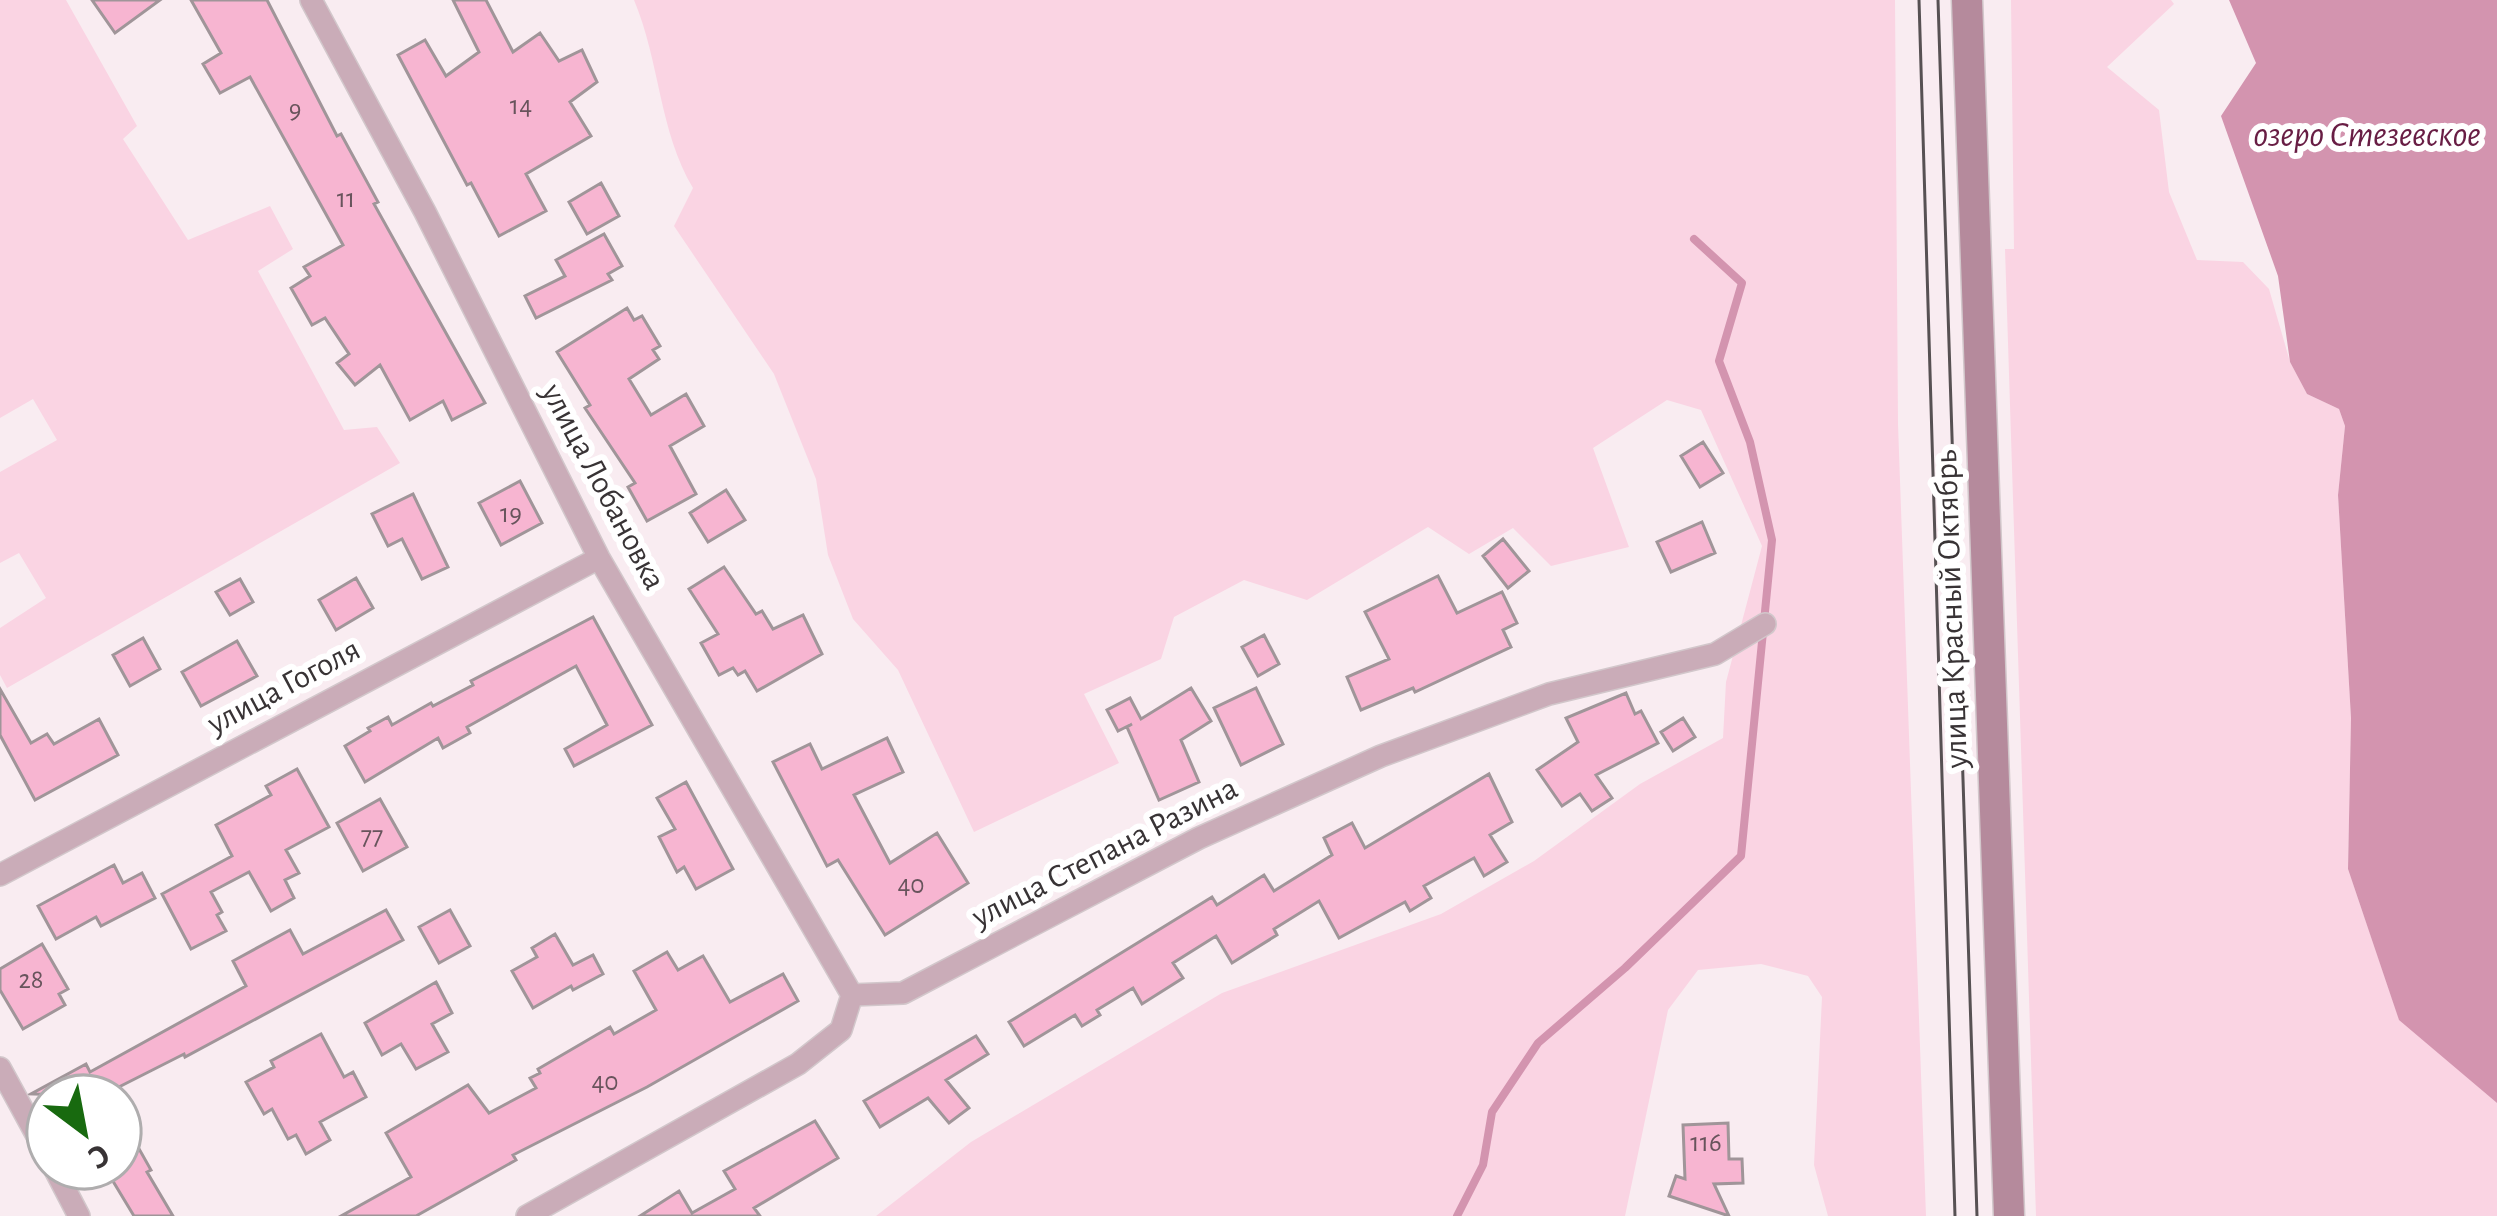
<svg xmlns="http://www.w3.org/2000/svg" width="2497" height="1216" viewBox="0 0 2497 1216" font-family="'Alegreya Sans',sans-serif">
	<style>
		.green { fill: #fad4e3 }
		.water { fill: #d394af }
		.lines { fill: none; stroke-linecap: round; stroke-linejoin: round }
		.stream { stroke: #d394af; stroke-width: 8 }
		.building { fill: #f7b5d1; stroke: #a09599; stroke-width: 3 }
		.minor-casing { stroke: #d2c7cb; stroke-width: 24 }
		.secondary-casing { stroke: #d2c7cb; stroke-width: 33 }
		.minor { stroke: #caacb8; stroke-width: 21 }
		.secondary { stroke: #b58a9c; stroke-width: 30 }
		.tram { stroke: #575153; stroke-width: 3 }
		.labels { text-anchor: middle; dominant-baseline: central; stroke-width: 12; stroke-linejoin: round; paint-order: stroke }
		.number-label { font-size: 27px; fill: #68545c }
		.street-label { font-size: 33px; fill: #383335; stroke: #fff }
		.water-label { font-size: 36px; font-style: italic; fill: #681d44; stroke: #fff }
	</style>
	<rect width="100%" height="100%" fill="#f9ecf1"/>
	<!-- green -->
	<path class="green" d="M0 0H66L137 126 123 139 188 240 270 206 293 249 258 271 344 430 377 427 400 463 7 688 0 675V628L46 598 19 553 0 563V472L57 440 33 399 0 418Z
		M634 0H1895L1898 424 1926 1216H1828L1814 1165 1822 997 1808 976 1761 964 1698 970 1668 1010 1625 1216H876L971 1142 1222 993 1441 914 1534 861 1640 784 1723 738 1726 682 1762 546 1701 410 1667 400 1593 448 1629 547 1551 566 1513 528 1469 554 1428 527 1307 600 1244 580 1174 617 1161 659 1084 694 1119 763 974 832 898 670 853 619 828 555 816 479 774 374 674 226 693 188C659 131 660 62 634 0Z
		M2011 0H2171L2174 4 2107 67 2159 110 2169 192 2197 260 2243 262 2269 289 2290 362 2307 394 2339 409 2345 426 2338 495 2351 718 2348 869 2399 1019 2497 1103V1216H2036L2005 249H2014Z"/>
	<!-- water -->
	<path class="water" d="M2229 0H2497V1103L2399 1020 2348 869 2351 718 2338 495 2345 426 2339 409 2307 394 2290 362 2278 276 2221 116 2256 63Z"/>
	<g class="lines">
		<!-- stream -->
		<path class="stream" d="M1457 1216 1483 1165 1492 1112 1538 1043 1625 968 1741 856 1772 540 1750 442 1719 361 1742 283 1694 239"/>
	</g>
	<!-- building -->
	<path class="building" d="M92 0H160L115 33Z
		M191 0H267L337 136 341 134 378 202 374 204 485 403 452 420 443 401 410 420 380 365 355 385 337 363 349 354 325 318 312 325 291 288 310 276 304 267 343 245 250 77 220 93 203 64 221 53Z
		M453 0H486L513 52 540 33 559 61 582 50 597 82 570 102 591 136 526 174 546 211 499 236 471 183 467 185 398 55 425 40 446 76 479 52Z
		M601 183 619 216 587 234 569 202Z
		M604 234 622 266 608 274 612 280 536 318 525 296 565 276 556 260Z
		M627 308 634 320 642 316 660 346 653 350 659 359 629 379 651 415 686 394 704 426 670 446 696 494 647 521 628 487 635 483 585 408 590 405 557 352Z
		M1703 442 1723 473 1700 487 1681 456Z
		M520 481 542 523 501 545 479 503Z
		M726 490 745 520 708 542 690 513Z
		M413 494 448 567 422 579 402 539 388 546 372 514Z
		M1702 522 1715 553 1671 572 1657 542Z
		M1503 539 1529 571 1508 588 1483 556Z
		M724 567 756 614 762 611 773 629 803 615 822 654 757 691 745 671 738 675 733 668 719 675 701 643 718 634 689 589Z
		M1438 576 1457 613 1502 592 1517 623 1503 630 1511 647 1415 692 1413 688 1361 710 1347 677 1389 659 1365 612Z
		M356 578 373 608 336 630 319 600Z
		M240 579 253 602 230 615 216 592Z
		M593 617 652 725 574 766 565 749 607 725 576 666 467 727 470 733 443 748 438 738 365 782 345 746 370 731 368 728 388 717 392 725 431 703 433 706 473 685 471 681Z
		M1264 635 1279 664 1258 676 1242 647Z
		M143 638 160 669 130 686 113 655Z
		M237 641 257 676 201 706 182 672Z
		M1191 688 1211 721 1181 740 1199 782 1159 800 1127 727 1132 724 1118 731 1107 710 1130 698 1141 719Z
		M1256 688 1283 744 1241 765 1214 708Z
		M0 689 31 743 47 734 54 744 99 719 118 755 35 800 0 735Z
		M1626 693 1635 714 1641 711 1658 743 1596 775 1612 798 1592 811 1580 794 1562 806 1537 770 1578 742 1566 718Z
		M1683 718 1695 737 1673 751 1661 732Z
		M887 738 903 772 854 795 890 863 937 833 968 883 885 935 838 860 827 866 773 762 810 744 822 769Z
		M297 769 329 827 286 850 299 873 285 880 294 898 271 911 249 872 211 892 222 912 217 915 226 931 191 949 162 894 232 856 216 825 271 795 266 786Z
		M1489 774 1512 822 1490 835 1507 862 1484 876 1474 858 1424 886 1431 898 1410 911 1405 902 1339 938 1319 901 1274 929 1277 935 1232 963 1216 936 1173 963 1183 978 1142 1004 1133 988 1097 1010 1100 1015 1082 1026 1075 1015 1024 1046 1009 1022 1212 897 1217 905 1264 875 1274 891 1332 855 1324 838 1352 823 1365 848Z
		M686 782 733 869 696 889 684 867 677 872 659 837 675 829 657 798Z
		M380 799 407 847 363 871 337 823Z
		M114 865 123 883 142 873 155 898 101 926 96 917 56 939 38 906Z
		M386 910 403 940 185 1057 184 1054 101 1096 31 1094 86 1064 90 1072 246 986 233 961 290 930 303 954Z
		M450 910 470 946 439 963 419 927Z
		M555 934 573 965 593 955 603 974 573 990 571 986 533 1008 512 971 537 957 532 948Z
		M42 944 68 989 59 994 65 1005 23 1029 0 990V969Z
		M667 952 678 970 703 956 730 1002 783 974 798 1001 647 1087 513 1155 516 1160 416 1216H341L411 1177 386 1133 468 1085 489 1113 536 1088 530 1078 540 1073 538 1069 610 1027 614 1034 656 1010 634 971Z
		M436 982 452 1013 432 1024 448 1052 416 1069 401 1044 382 1055 365 1023Z
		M321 1034 344 1077 353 1072 366 1097 320 1122 330 1140 306 1154 296 1135 288 1139 272 1109 264 1114 246 1082 274 1067 271 1061Z
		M976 1036 988 1054 946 1080 969 1108 949 1123 928 1098 880 1127 864 1101Z
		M120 1115 151 1170 147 1172 173 1216H134L105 1168H120Z
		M815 1121 838 1158 754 1208 760 1216H640L679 1191 692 1213 735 1189 724 1171Z
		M1728 1123 1729 1159H1742L1743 1183 1714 1184 1729 1216 1669 1196 1676 1176 1685 1179 1683 1125Z"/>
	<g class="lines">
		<!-- minor casing -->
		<g class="minor-casing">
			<path id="minor" d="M311 0 425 212 599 558 852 995
				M0 875 599 558
				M0 1068 48 1156
				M54 1168 79 1216
				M527 1216 798 1064 841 1030 852 995 903 993 1199 838 1381 756 1549 694 1715 654 1765 624"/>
		</g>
		<!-- secondary casing -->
		<g class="secondary-casing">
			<path id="secondary" d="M1967 0 2009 1216"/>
		</g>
		<!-- minor -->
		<use href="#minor" class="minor"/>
		<!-- secondary -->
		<use href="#secondary" class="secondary"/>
		<!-- tram -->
		<path class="tram" d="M1919 0 1955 1216
			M1938 0 1977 1216"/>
	</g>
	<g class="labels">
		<!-- number labels -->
		<g class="number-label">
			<text x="521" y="105">14</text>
			<text x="295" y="109">9</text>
			<text x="346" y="198">11</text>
			<text x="511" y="513">19</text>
			<text x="372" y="835">77</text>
			<text x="911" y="884">40</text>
			<text x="31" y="979">28</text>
			<text x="605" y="1081">40</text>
			<text x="1706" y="1142">116</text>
		</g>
		<!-- street labels -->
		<g class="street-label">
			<text transform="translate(603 487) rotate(62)">улица Лобановка</text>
			<text transform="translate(1952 609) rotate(-92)">улица Красный Октябрь</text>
			<text transform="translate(284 687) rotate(-28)">улица Гоголя</text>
			<text transform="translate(1105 853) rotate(-27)">улица Степана Разина</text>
		</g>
		<!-- water labels -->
		<g class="water-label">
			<text x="2367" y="135">озеро Стезевское</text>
		</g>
	</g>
	<!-- north arrow -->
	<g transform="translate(84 1132) rotate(148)"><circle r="57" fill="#ffffff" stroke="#afadae" stroke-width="3"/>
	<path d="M0-9L21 45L0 30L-21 45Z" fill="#186a0f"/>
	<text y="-18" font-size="33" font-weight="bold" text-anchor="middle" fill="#383335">С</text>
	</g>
</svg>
